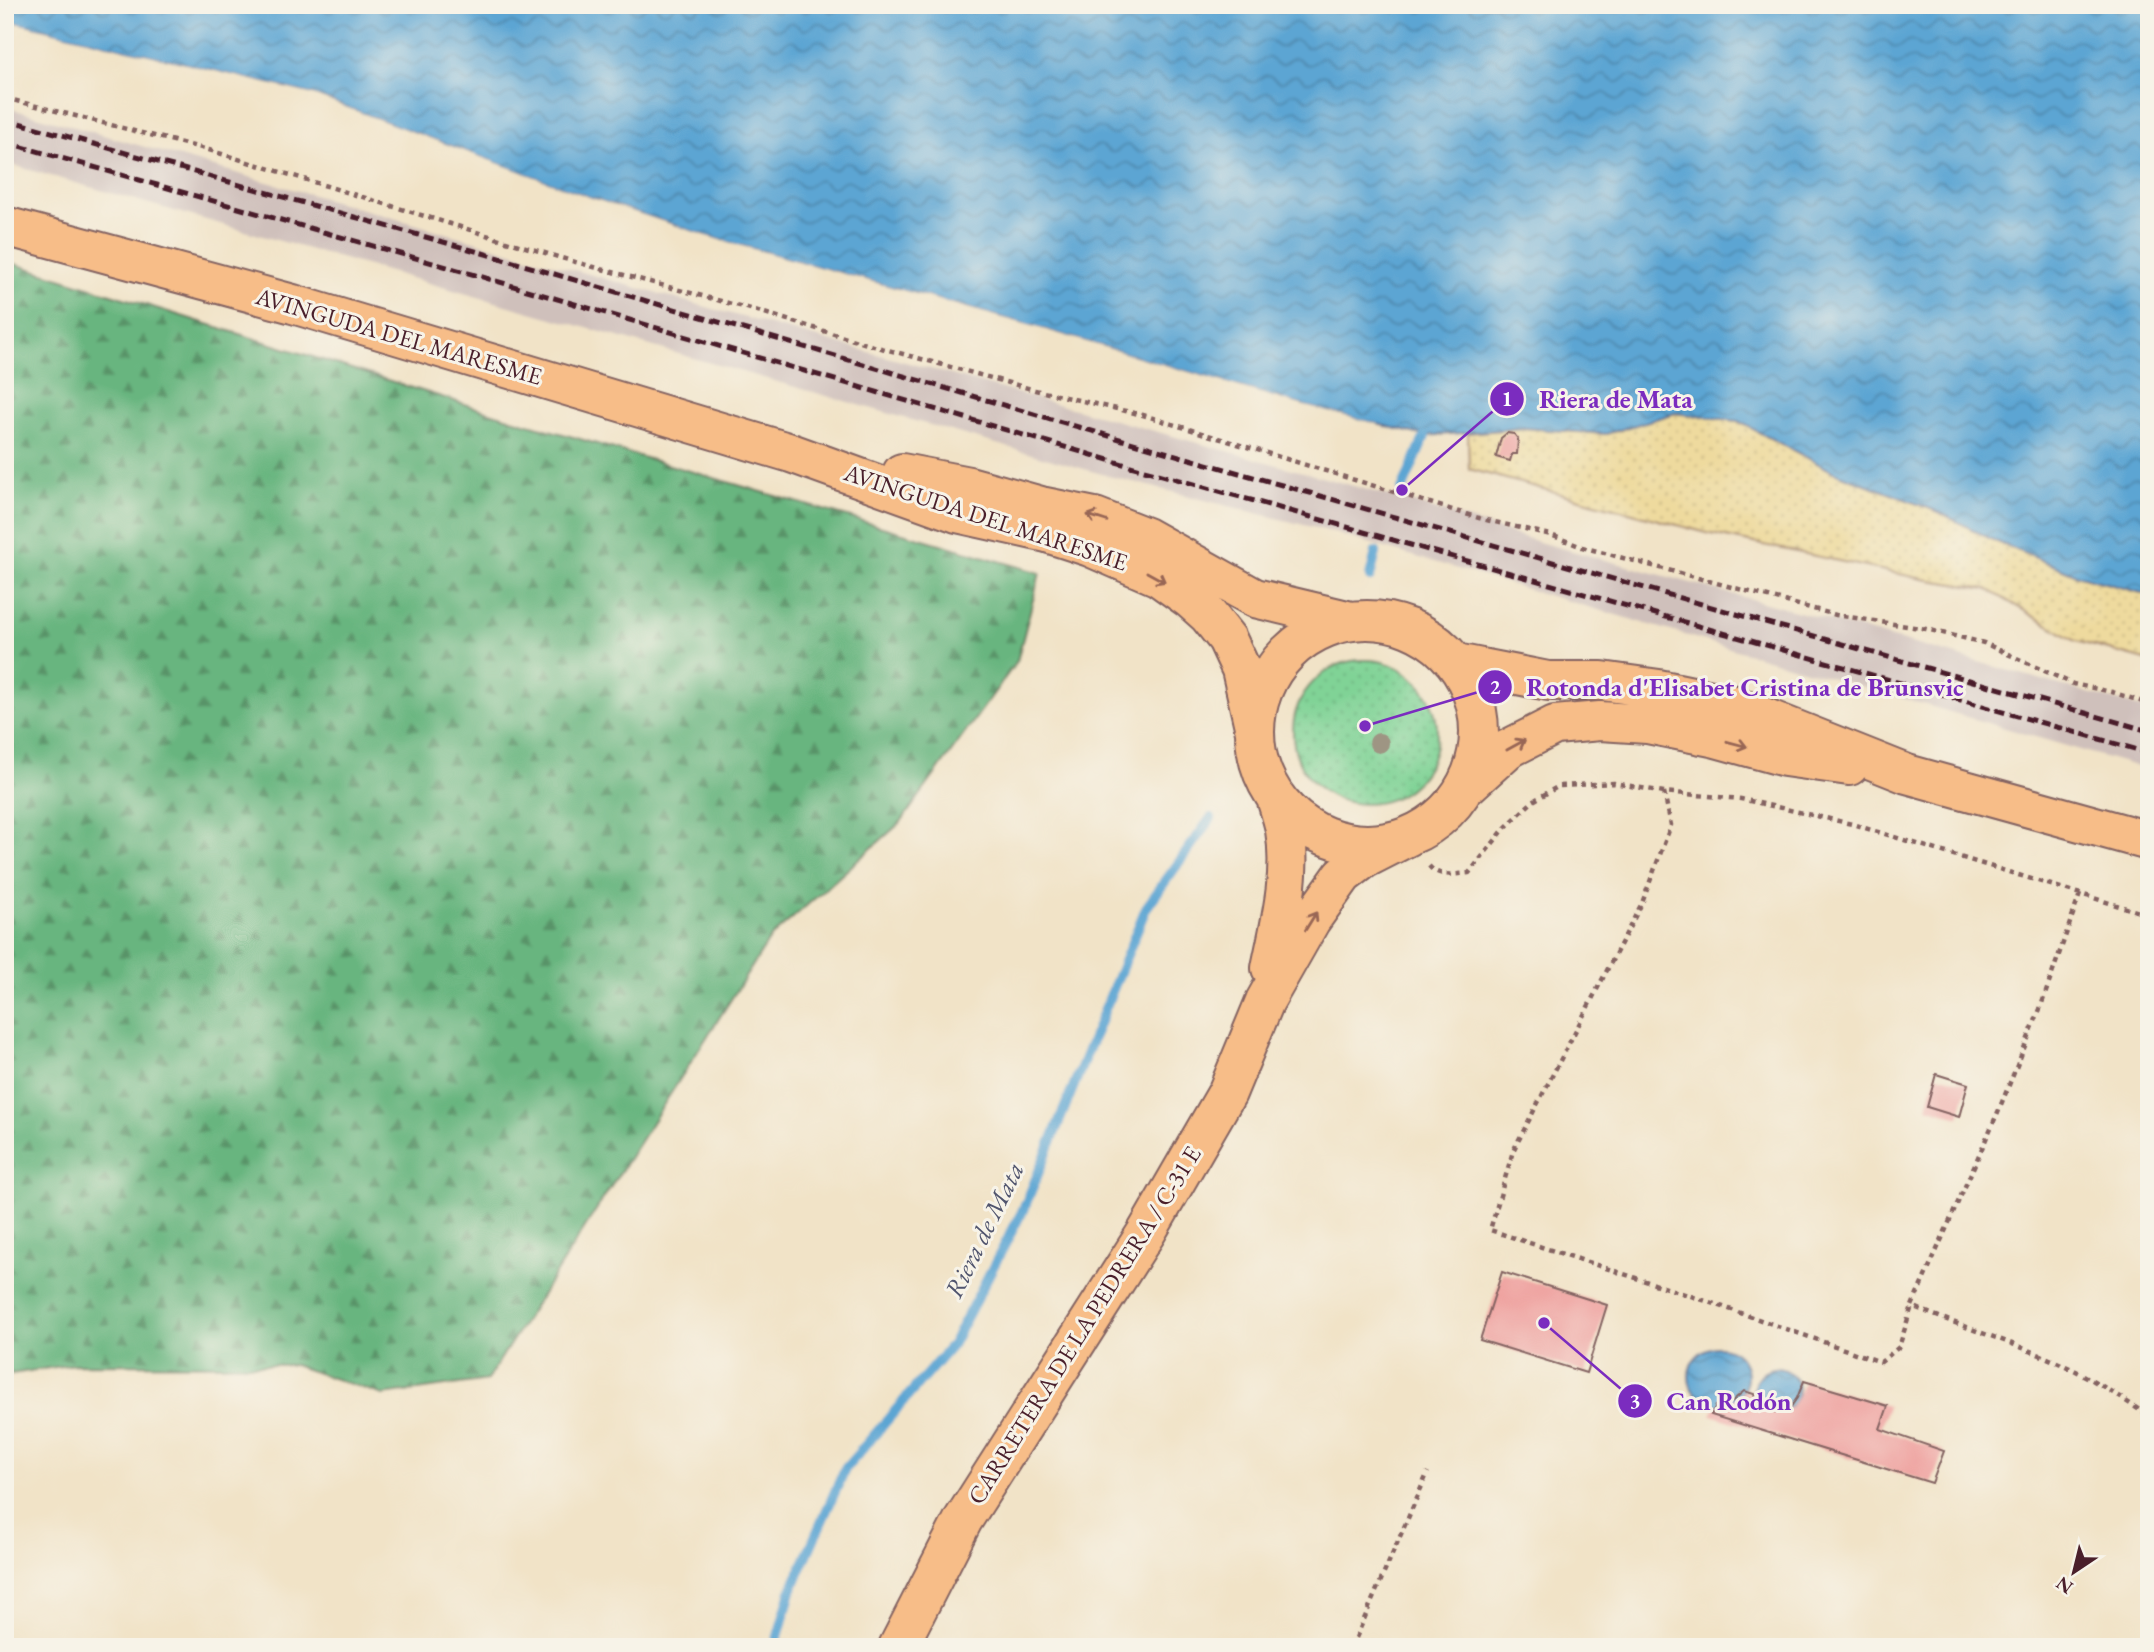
<svg xmlns="http://www.w3.org/2000/svg" width="2154" height="1652" viewBox="0 0 2154 1652" font-family="'EB Garamond',serif">
	<style>
		.railway { fill: #cfc0bb }
		.grass { fill: url(#grass-dots); stroke: #657960; stroke-width: 2 }
		.forest { fill: url(#forest-firs); stroke: #596a55; stroke-width: 2 }
		.sand { fill: url(#sand-dots); stroke: #9c7c64; stroke-width: 2 }
		.water { fill: url(#water-waves); stroke: #53627f; stroke-width: 2 }
		.pier { fill: #f1e3c7 }
		.lines { fill: none; stroke-linecap: round; stroke-linejoin: round }
		.stream { stroke: #5ca5d3; stroke-width: 10 }
		.building { fill: #ee9b9a }
		.major-casing { stroke: #846462; stroke-width: 42 }
		.path { stroke: #846462; stroke-width: 4.5; stroke-dasharray: 5 5; stroke-linecap: butt }
		.major { stroke: #f7bd88; stroke-width: 38 }
		.rail { stroke: #4a1f2b; stroke-width: 5; stroke-dasharray: 10 5; stroke-linecap: butt }
		.tree { fill: #9e9583 }
		.oneway { stroke: #986655 }
		.labels { text-anchor: middle; dominant-baseline: central; stroke-width: 6; stroke-linejoin: round; paint-order: stroke }
		.street-label { font-size: 24px; fill: #4a1f2b; stroke: #f7f3e8 }
		.water-label { font-size: 26px; font-style: italic; fill: #51556e; stroke: #f7f3e8 }
		.leader { fill: none; stroke: #7b2cbf; stroke-width: 2.5 }
		.callout-dot { fill: #7b2cbf; stroke: #f7f3e8; stroke-width: 2.5 }
		.mark-label { font-size: 21px; text-anchor: middle; font-weight: bold; fill: #fff }
		.callout-label { font-size: 26px; text-anchor: middle; font-weight: bold; fill: #7b2cbf; stroke: #f7f3e8; stroke-width: 6; stroke-linejoin: round; paint-order: stroke }
	</style>
	<defs>
		<pattern id="grass-dots" width="8" height="8" patternUnits="userSpaceOnUse" patternTransform="scale(1.75)"><rect width="8" height="8" fill="#80d396"/><path d="M2 2h.1M6 6h.1" fill="none" stroke="#70b581" stroke-width="1.8" stroke-linecap="round"/></pattern>
		<pattern id="forest-firs" width="22" height="20" patternUnits="userSpaceOnUse" patternTransform="scale(1.75)"><rect width="22" height="20" fill="#68b57f"/><path d="M5 1l3.5 6h-7zM16 11l3.5 6h-7z" fill="#589368"/></pattern>
		<pattern id="sand-dots" width="8" height="8" patternUnits="userSpaceOnUse" patternTransform="scale(1.75)"><rect width="8" height="8" fill="#eeda9e"/><path d="M2 2h.1M6 6h.1" fill="none" stroke="#cebb88" stroke-width="1.8" stroke-linecap="round"/></pattern>
		<pattern id="water-waves" width="16" height="10" patternUnits="userSpaceOnUse" patternTransform="scale(1.75)"><rect width="16" height="10" fill="#5ca5d3"/><path d="M0 5q4-4 8 0t8 0" fill="none" stroke="#4e86ab"/></pattern>
	</defs>
	<rect width="100%" height="100%" fill="#f7f3e8"/>
	<filter id="ink" filterUnits="userSpaceOnUse"><feTurbulence type="fractalNoise" baseFrequency=".0143" numOctaves="2"/><feDisplacementMap in="SourceGraphic" scale="14" xChannelSelector="R" yChannelSelector="G"/><feConvolveMatrix kernelMatrix="1 2 1 2 8 2 1 2 1" color-interpolation-filters="sRGB"/></filter>
	<filter id="wash" filterUnits="userSpaceOnUse"><feTurbulence type="fractalNoise" baseFrequency=".00686" numOctaves="4" result="noise"/><feDisplacementMap in="SourceGraphic" scale="28" xChannelSelector="R" yChannelSelector="G"/><feGaussianBlur stdDeviation="1.57" result="paint"/><feColorMatrix in="noise" values="0 0 0 0 0 0 0 0 0 0 0 0 0 0 0 0 0 1.4 0 .05"/><feComposite in="paint" operator="in"/></filter>
	<g filter="url(#wash)">
		<rect width="100%" height="100%" fill="#f1e3c7"/>
		<!-- railway -->
		<path class="railway" d="M5 107 659 294 1415 503 1542 543 1825 619 2149 710V770L1324 530 1109 476 5 163Z"/>
		<!-- grass -->
		<path class="grass" d="M1293 732a72 72 0 1 1 144 0a72 72 0 1 1-144 0Z"/>
		<!-- forest -->
		<path class="forest" d="M5 261 525 423 1040 573 1017 661 900 823 771 937 487 1380 383 1395 294 1365 74 1364 5 1375Z"/>
		<!-- sand -->
		<path class="sand" d="M1675 413 1738 421 1834 472 1939 512 1995 541 2080 576 2149 595V661L2076 641 1987 589 1923 579 1707 533 1469 469 1468 433 1524 428 1606 434Z"/>
		<!-- water -->
		<path class="water" d="M5 5H2149V595L2080 576 1995 541 1939 512 1834 472 1738 421 1675 413 1606 434 1524 428 1425 436 1301 405 1036 327 710 237 592 198 310 94 5 20Z
			M1689 1376a29 29 0 1 1 58 0a29 29 0 1 1-58 0Z
			M1754 1390a22 22 0 1 1 44 0a22 22 0 1 1-44 0Z"/>
		<!-- pier -->
		<path class="pier" d="M5 20 310 94 592 198 710 237 1036 327 1301 405 1378 424 1379 428 1300 408 1035 330 709 240 591 201 309 97 5 23Z"/>
		<g class="lines">
			<!-- stream -->
			<path class="stream" d="M1402 490 1425 436
				M1370 577 1376 552
				M775 1647 791 1591 845 1469 952 1345 1024 1208 1146 908 1211 818"/>
		</g>
		<g id="blocks">
			<!-- building -->
			<path class="building" d="M1507 433 1514 434 1518 439 1517 454H1512L1510 461 1496 457 1501 438Z
				M1936 1074 1968 1084 1959 1117 1927 1107Z
				M1502 1272 1607 1305 1586 1373 1480 1340Z
				M1804 1381 1888 1406 1880 1429 1944 1451 1932 1483 1711 1415 1716 1406 1730 1403 1744 1391 1754 1394 1756 1401 1763 1408 1776 1412 1790 1408 1797 1398Z"/>
		</g>
	</g>
	<g filter="url(#ink)">
		<use href="#blocks" fill-opacity="0" stroke="#846462" stroke-width="2"/>
		<g class="lines">
			<!-- major casing -->
			<g class="major-casing">
				<path id="major" d="M5 226 293 304 791 453 957 513 1047 533 1090 547 1159 577 1190 599 1208 615 1227 639 1241 669 1255 731
					M902 473 969 486 1041 506 1095 517 1146 537 1255 598 1351 621
					M1255 732a112 112 0 1 1 224 0a112 112 0 1 1-224 0Z
					M1456 663 1548 681H1602L1659 689 1731 704 1907 774 2149 841
					M1466 787 1508 749 1555 725 1600 721 1647 724 1716 738 1785 757 1849 766
					M1271 968C1280 924 1293 875 1285 830 1283 819 1279 808 1276 798
					M898 1647 963 1520 1146 1233 1227 1093 1265 1001 1311 920 1343 875 1364 859 1409 836"/>
			</g>
			<!-- path -->
			<path class="path" d="M5 98 209 150 568 260 758 311 870 345 1035 390 1143 415 1482 519 1551 535 1582 547 1836 615 1926 629 1984 643 2073 684 2112 692 2149 704
				M1664 792 1671 825 1642 903 1513 1151 1490 1230 1709 1302 1881 1362 1899 1347 1912 1306
				M1429 866C1439 878 1455 874 1469 873L1505 828 1533 801 1559 786 1614 783 1664 792 1741 799 1852 824 2149 915
				M2080 894 2040 1009 1998 1112 1912 1306C1966 1329 2023 1345 2076 1371 2101 1384 2125 1401 2149 1416
				M1352 1647 1428 1472"/>
			<!-- major -->
			<use href="#major" class="major"/>
			<!-- rail -->
			<path class="rail" d="M5 119 479 252 1123 440 2149 731
				M5 142 472 274 1116 462 2149 753"/>
		</g>
		<!-- trees -->
		<circle class="tree" cx="1379" cy="743" r="10"/>
		<!-- one-way arrows -->
		<defs><path id="oneway-shaft" d="M-6 0H5M1.5-3L5.5 0L1.5 3" fill="none" stroke-width="1.6" stroke-linecap="round" stroke-linejoin="round" transform="scale(1.75)"/></defs>
		<g class="oneway">
			<use href="#oneway-shaft" transform="translate(1097 518) rotate(-162)"/>
			<use href="#oneway-shaft" transform="translate(1156 577) rotate(29)"/>
			<use href="#oneway-shaft" transform="translate(1737 744) rotate(15)"/>
			<use href="#oneway-shaft" transform="translate(1516 745) rotate(-29)"/>
			<use href="#oneway-shaft" transform="translate(1311 921) rotate(-58)"/>
		</g>
	</g>
	<g class="labels">
		<!-- street labels -->
		<g class="street-label">
			<text transform="translate(399 336) rotate(16)">AVINGUDA DEL MARESME</text>
			<text transform="translate(986 517) rotate(18)">AVINGUDA DEL MARESME</text>
			<text transform="translate(1084 1325) rotate(-58)">CARRETERA DE LA PEDRERA / C-31 E</text>
		</g>
		<!-- water labels -->
		<g class="water-label">
			<text transform="translate(984 1230) rotate(-64)">Riera de Mata</text>
		</g>
	</g>
	<!-- callouts -->
	<path class="leader" d="M1402 490L1507 399M1365 726L1495 687M1544 1323L1635 1401"/>
	<g class="callout-dot">
		<circle cx="1402" cy="490" r="7"/>
		<circle cx="1365" cy="726" r="7"/>
		<circle cx="1544" cy="1323" r="7"/>
		<circle cx="1507" cy="399" r="18"/>
		<circle cx="1495" cy="687" r="18"/>
		<circle cx="1635" cy="1401" r="18"/>
	</g>
	<g class="mark-label">
		<text x="1507" y="406">1</text>
		<text x="1495" y="694">2</text>
		<text x="1635" y="1408">3</text>
	</g>
	<g class="callout-label">
		<text x="1616" y="408">Riera de Mata</text>
		<text x="1745" y="696">Rotonda d'Elisabet Cristina de Brunsvic</text>
		<text x="1729" y="1410">Can Rodón</text>
	</g>
	<!-- margin -->
	<rect width="2154" height="1652" fill="none" stroke="#f7f3e8" stroke-width="28"/>
	<!-- north arrow -->
	<g transform="translate(2074 1572) rotate(215)" stroke="#f7f3e8" stroke-width="5" paint-order="stroke">
	<path d="M0-5L12 26L0 18L-12 26Z" fill="#4a1f2b"/>
	<text y="-10" font-size="19" font-weight="bold" text-anchor="middle" fill="#4a1f2b">N</text>
	</g>
</svg>
